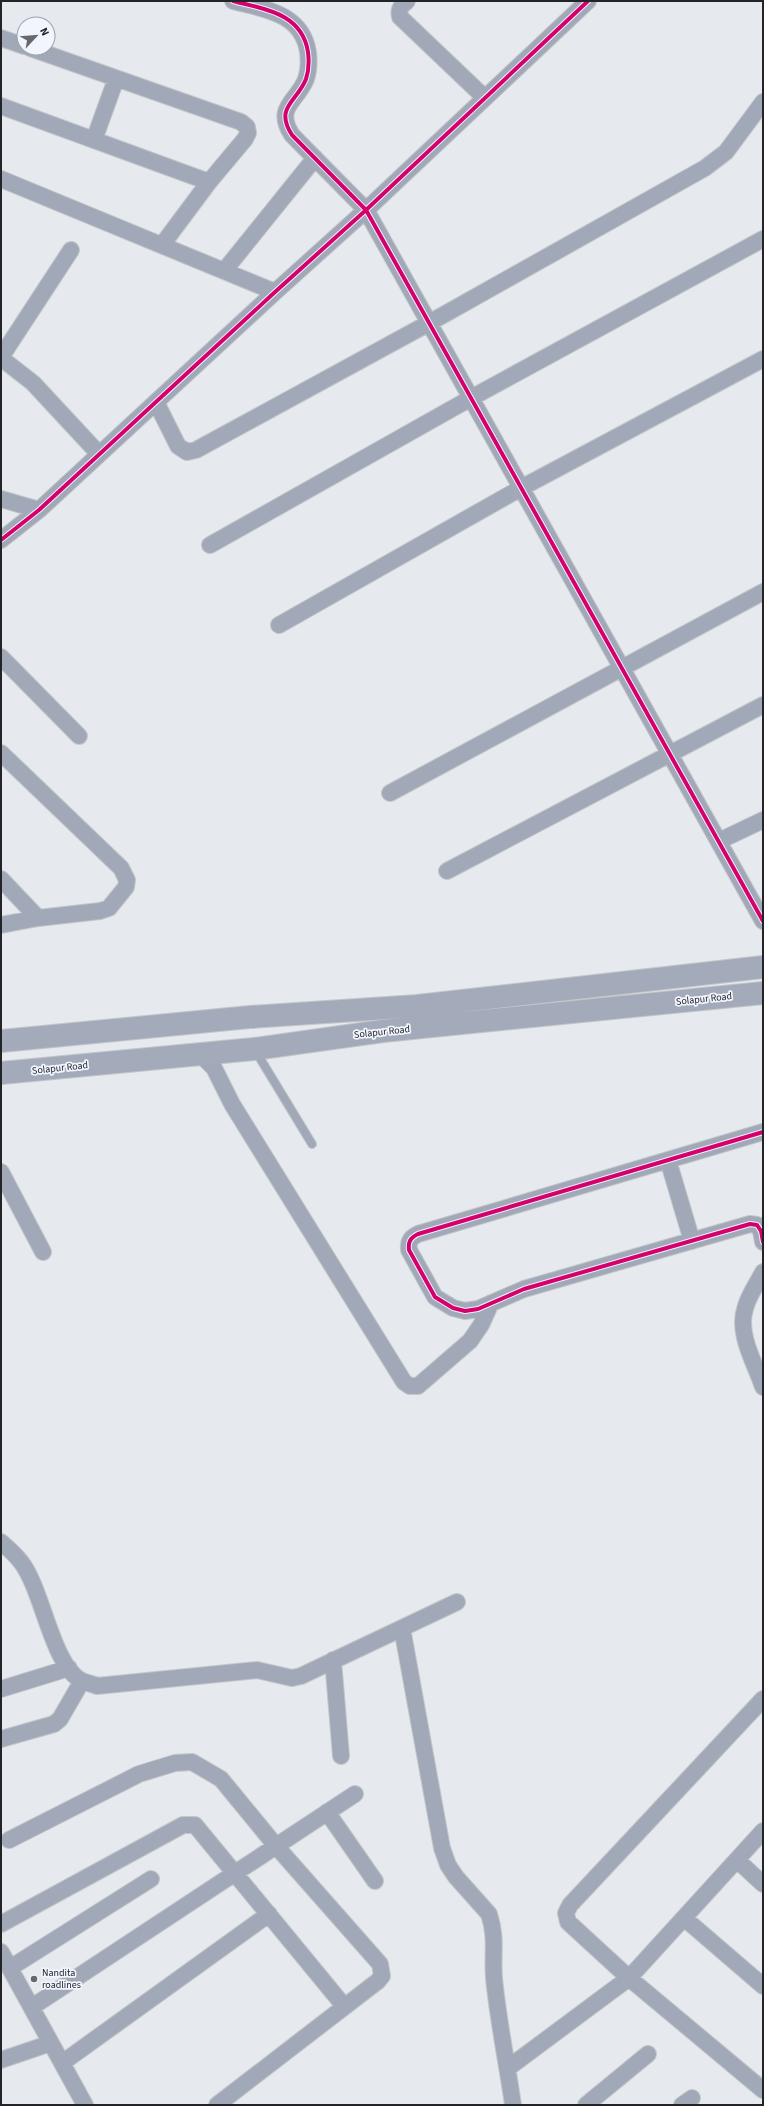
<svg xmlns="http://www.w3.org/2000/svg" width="764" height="2106" viewBox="0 0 764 2106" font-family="'Source Sans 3',sans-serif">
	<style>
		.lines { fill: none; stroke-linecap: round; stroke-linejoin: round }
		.service-casing { stroke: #c4c6c9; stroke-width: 10 }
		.minor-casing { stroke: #c4c6c9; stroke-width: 18 }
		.primary-casing { stroke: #c4c6c9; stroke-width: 24 }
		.service { stroke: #a1a9b8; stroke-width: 8 }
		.minor { stroke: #a1a9b8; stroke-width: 16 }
		.primary { stroke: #a3abba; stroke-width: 22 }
		.cycleway-casing { stroke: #f0f5fe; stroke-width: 6 }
		.cycleway { stroke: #d6006c; stroke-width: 4 }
		.poi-dot { fill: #67696d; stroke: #f0f5fe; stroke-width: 1.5 }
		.labels { text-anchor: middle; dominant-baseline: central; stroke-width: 3.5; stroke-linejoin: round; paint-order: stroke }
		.street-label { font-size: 10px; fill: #222427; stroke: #f0f5fe }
		.poi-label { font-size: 10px; fill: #222427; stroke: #f0f5fe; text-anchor: start }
	</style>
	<rect width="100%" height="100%" fill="#e6e9ee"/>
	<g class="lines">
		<!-- service casing -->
		<g class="service-casing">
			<path id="service" d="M255 1050 312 1144"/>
		</g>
		<!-- minor casing -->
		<g class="minor-casing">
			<path id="minor" d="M233 1C264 9 302 13 308 52 309 60 309 70 306 79 297 102 274 107 292 135L366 210 763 921
				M407 1C401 6 398 9 400 17L484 97
				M1 38 24 46
				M30 48 241 122 247 127 248 133 245 139 209 182 162 245
				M1 106 209 182
				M94 140 116 79
				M1 179 275 292
				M224 271 315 158
				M1 357 71 250
				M1 358 33 383 99 454
				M156 402 178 446 187 452 196 450 429 323 705 168 726 152 763 102
				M1 499 39 510
				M1 540 39 510 275 292 366 210 588 1
				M210 545 471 398 763 239
				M279 625 521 488 763 359
				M1 657 79 736
				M1 753 121 868 127 880 126 887 109 908 100 911 38 918 1 925
				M390 793 763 592
				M719 841 763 820
				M447 871 763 705
				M1 879 38 918
				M200 1054 214 1068 232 1104 404 1382 410 1386H418L470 1341 481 1325 491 1303
				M763 1132 418 1234C410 1238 408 1242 409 1250L435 1297 453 1308 465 1311 478 1309 524 1289 750 1224 757 1225 761 1231 763 1242
				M668 1160 692 1241
				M1 1172 43 1252
				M763 1272C757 1284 748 1296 745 1309 737 1334 755 1363 763 1387
				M1 1542C8 1548 15 1554 21 1562 43 1590 52 1666 82 1681 87 1683 93 1684 97 1686L257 1670 292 1678 301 1676 457 1602
				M402 1628 442 1848 448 1865 456 1877 489 1914C497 1938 492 1954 494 1978 498 2020 507 2063 513 2105
				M333 1660 341 1756
				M1 1689 69 1668
				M763 1699 570 1905 566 1913 568 1922 629 1978 763 1831
				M1 1739 54 1724 60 1719 82 1681
				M327 1812 375 1881
				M9 1840 139 1774 175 1763 192 1762 221 1779 276 1846 380 1964 382 1976 378 1981 217 2105
				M737 1860 763 1884
				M684 1918 763 1986
				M1 1924 183 1825H195L344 2006
				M1 1952 85 2105
				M10 1968 151 1879
				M32 2007 355 1794
				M1 2060 51 2043
				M62 2063 269 1914
				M508 2068 629 1978 763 2090
				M586 2105 648 2054
				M682 2105 692 2098"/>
		</g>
		<!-- primary casing -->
		<g class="primary-casing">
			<path id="primary" d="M1 1041 250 1017 417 1006 763 967
				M1 1073 254 1049 383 1031 763 993"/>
		</g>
		<!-- service -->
		<use href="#service" class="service"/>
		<!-- minor -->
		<use href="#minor" class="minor"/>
		<!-- primary -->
		<use href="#primary" class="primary"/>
		<!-- cycleway casing -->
		<g class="cycleway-casing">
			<path id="cycleway" d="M233 1C264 9 302 13 308 52 309 60 309 70 306 79 297 102 274 107 292 135L366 210 763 921
				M1 540 39 510 275 292 366 210 588 1
				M763 1132 418 1234C410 1238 408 1242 409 1250L435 1297 453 1308 465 1311 478 1309 524 1289 750 1224 757 1225 761 1231 763 1242"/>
		</g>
		<!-- cycleway -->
		<use href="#cycleway" class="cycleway"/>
	</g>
	<!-- markers -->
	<circle class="poi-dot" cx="34" cy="1979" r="4"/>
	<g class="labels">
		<!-- street labels -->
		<g class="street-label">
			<text transform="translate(704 999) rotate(-6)">Solapur Road</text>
			<text transform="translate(382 1032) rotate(-6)">Solapur Road</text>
			<text transform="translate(60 1068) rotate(-6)">Solapur Road</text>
		</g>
		<!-- poi labels -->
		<g class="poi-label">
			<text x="42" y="1973">Nandita<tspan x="42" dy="12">roadlines</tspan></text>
		</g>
	</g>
	<!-- border -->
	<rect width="764" height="2106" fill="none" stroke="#222427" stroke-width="4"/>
	<!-- north arrow -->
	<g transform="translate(36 36) rotate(64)"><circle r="19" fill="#f0f5fe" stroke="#9ea1a8"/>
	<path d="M0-3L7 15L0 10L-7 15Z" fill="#67696d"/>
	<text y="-6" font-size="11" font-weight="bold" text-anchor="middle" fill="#222427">N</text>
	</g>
</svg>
